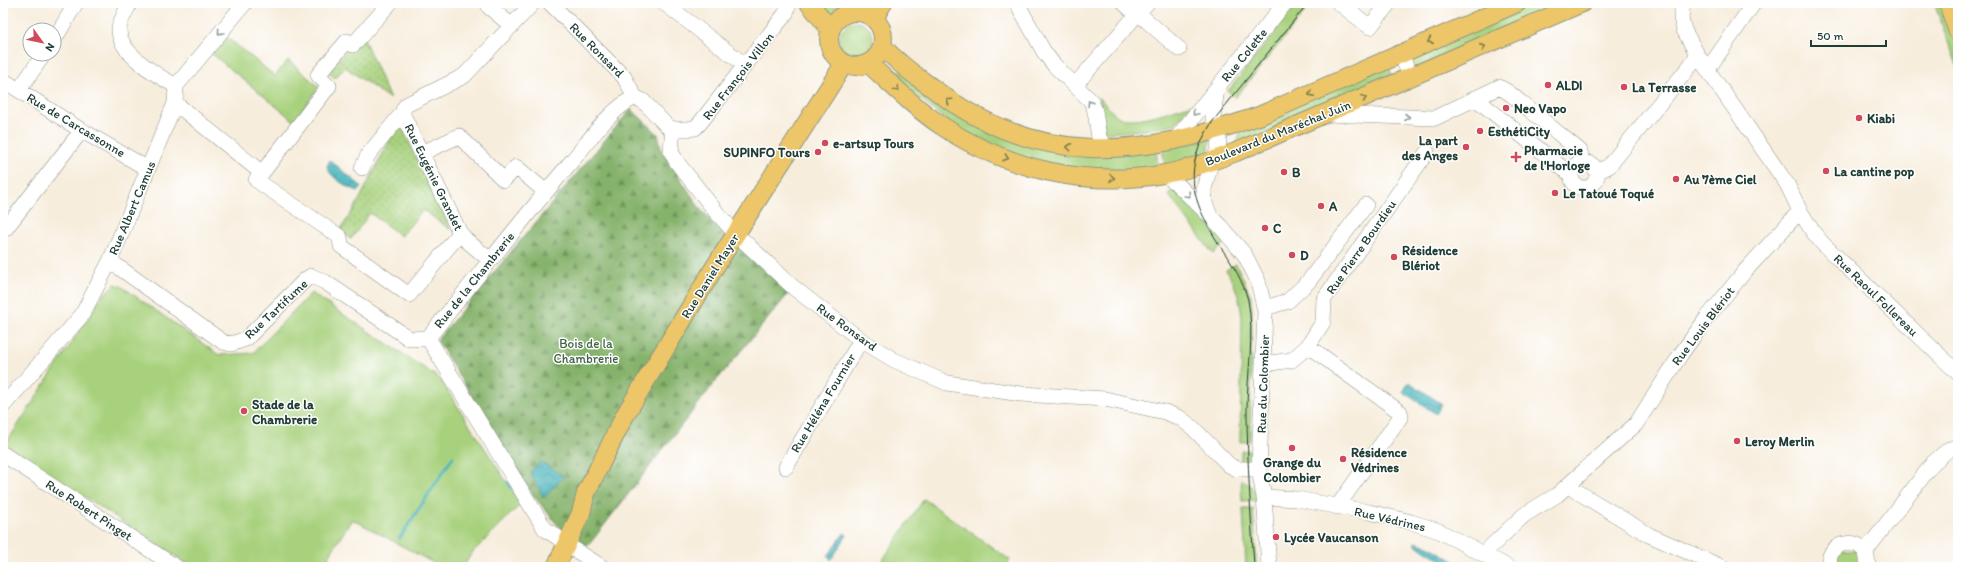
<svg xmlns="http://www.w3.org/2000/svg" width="1961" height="570" viewBox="0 0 1961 570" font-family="Itim,sans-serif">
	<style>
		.grass { fill: #a8d17d; stroke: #648758 }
		.forest { fill: url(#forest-firs); stroke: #527850 }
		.garden { fill: url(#garden-dots); stroke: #648758 }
		.water { fill: url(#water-waves); stroke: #317878 }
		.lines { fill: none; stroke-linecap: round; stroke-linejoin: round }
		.stream { stroke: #43b3bb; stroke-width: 3 }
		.minor-casing { stroke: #8b9588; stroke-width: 16 }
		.major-casing { stroke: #8b9588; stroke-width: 20 }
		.minor { stroke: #fff; stroke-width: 15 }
		.major { stroke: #ecc669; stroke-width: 18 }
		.tram { stroke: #1f3d34; stroke-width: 1 }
		.oneway { stroke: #8f9e9a }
		.oneway2 { stroke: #7b7b4c }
		.poi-dot { fill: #d1495b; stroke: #fff; stroke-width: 1.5 }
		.labels { text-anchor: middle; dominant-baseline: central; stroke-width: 3; stroke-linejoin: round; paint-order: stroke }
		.street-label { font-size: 13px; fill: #1f3d34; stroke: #fff }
		.poi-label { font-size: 13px; font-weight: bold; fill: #1f3d34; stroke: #fff; text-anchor: start }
		.park-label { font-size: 13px; fill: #416246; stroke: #fff }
	</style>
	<defs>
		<pattern id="forest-firs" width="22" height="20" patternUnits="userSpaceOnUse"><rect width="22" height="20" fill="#86b36c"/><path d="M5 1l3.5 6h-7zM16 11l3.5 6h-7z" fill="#6d935a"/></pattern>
		<pattern id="garden-dots" width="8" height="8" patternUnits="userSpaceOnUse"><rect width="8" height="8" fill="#a8d17d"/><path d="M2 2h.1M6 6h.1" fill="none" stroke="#90b46d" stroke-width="1.8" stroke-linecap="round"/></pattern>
		<pattern id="water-waves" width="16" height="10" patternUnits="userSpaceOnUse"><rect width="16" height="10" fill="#43b3bb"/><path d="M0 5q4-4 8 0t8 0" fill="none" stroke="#379399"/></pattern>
	</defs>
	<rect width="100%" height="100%" fill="#fff"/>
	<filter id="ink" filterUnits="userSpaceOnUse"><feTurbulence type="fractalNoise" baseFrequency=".025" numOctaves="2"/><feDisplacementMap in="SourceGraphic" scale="8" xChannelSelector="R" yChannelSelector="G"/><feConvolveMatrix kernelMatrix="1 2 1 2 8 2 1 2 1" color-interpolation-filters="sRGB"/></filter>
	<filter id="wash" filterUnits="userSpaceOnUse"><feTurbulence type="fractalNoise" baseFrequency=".012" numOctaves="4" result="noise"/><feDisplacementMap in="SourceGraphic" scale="16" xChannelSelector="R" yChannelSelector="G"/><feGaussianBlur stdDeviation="0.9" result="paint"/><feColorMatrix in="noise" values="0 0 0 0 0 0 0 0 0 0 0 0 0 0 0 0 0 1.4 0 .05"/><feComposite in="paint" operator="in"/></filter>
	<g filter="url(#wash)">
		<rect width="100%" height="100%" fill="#f7eddc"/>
		<!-- grass -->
		<path class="grass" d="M816 3H831L840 11 831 19Z
			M1298 3H1312L1235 98 1228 91Z
			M1530 3H1568L1412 70 1406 57Z
			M1934 3H1941L1958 48V68Z
			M839 39a17 17 0 1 1 34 0a17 17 0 1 1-34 0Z
			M224 35 275 76 288 60 319 87 294 121 211 53Z
			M1388 65 1393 78 1237 146 1241 127Z
			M899 70 988 130 1156 149 1158 168 1099 173 1038 163 961 132 892 77Z
			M1099 97C1104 103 1112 113 1119 117 1135 125 1175 109 1193 104L1175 124 1145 130 1105 133Z
			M1210 139 1208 155 1165 167 1162 148Z
			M1176 188 1226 242 1213 254 1168 194Z
			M1236 264 1251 296 1252 308 1250 441 1240 442 1242 317C1240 300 1236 285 1226 270Z
			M115 284 121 286 219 355 253 353 311 293 439 378 521 504 472 553 463 567H441L352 519 322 567H192L5 445 102 296Z
			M1256 450C1254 458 1249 462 1241 463V451Z
			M1241 479 1252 487 1258 500 1242 501Z
			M924 499 1010 560 1006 567H878Z
			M1243 509H1253L1257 567H1246Z
			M1842 550H1855L1861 558 1860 567H1836V557Z"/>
		<!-- forest -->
		<path class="forest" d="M631 109 658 134 661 149 701 210 789 293 712 386 588 546 561 529 533 495 437 340Z"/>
		<!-- garden -->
		<path class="garden" d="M364 39 390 99 345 67 335 78 328 72 348 49Z
			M397 126 403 130 451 230 423 210 401 236 370 213 351 239 339 232 357 204Z"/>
		<!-- water -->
		<path class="water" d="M330 160 361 186 359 191C349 189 328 176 327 166Z
			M1409 382 1442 404 1436 414 1403 392Z
			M541 462 562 475V478L544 497 531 475V471Z
			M844 533 847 535 831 560 828 556Z
			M1415 542 1429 546 1464 567H1453L1416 545 1414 543Z"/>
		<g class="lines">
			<!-- stream -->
			<path class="stream" d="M508 482 511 488
				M399 539 453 457"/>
		</g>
	</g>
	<g filter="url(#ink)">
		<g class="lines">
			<!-- minor casing -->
			<g class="minor-casing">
				<path id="minor" d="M130 3C126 11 120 20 119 29 118 53 158 76 176 86
					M492 3 489 7 512 26
					M550 3 624 77 635 97 643 101 667 126 673 129H688L695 128 700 123 786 13 789 3
					M664 3 745 65
					M1017 3 1044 52 1054 65 1091 101 1095 111 1099 138 1108 149
					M1124 3 1137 15
					M1339 3 1370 27 1389 3
					M1138 13 1179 49
					M54 40 76 3
					M1401 54 1411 78
					M1708 69 1754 3
					M3 80 76 127 148 169
					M1075 85 1147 3
					M19 90 44 54
					M1475 98 1571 175
					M175 103 262 173 256 180 340 237 341 246 409 295 460 233
					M1326 114 1435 118 1499 87 1508 92 1580 151 1582 162
					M673 129 671 151 676 161 717 213 736 234 794 288 861 340 894 360 947 383 1021 394 1105 399 1165 412 1180 418 1193 428 1229 465 1237 469H1259
					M1175 140 1285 3
					M422 153 459 136 504 180 516 167 546 192
					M1571 175a13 13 0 1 1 26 0a13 13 0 1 1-26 0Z
					M362 168 368 155 403 112
					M1597 172 1609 166 1698 56
					M262 173 329 86 318 75 347 41 353 45 390 3
					M1164 174 1174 181 1220 226 1245 255 1258 281 1265 311 1259 469 1264 497 1269 567
					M1800 211 1813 232 1823 244 1958 373
					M1210 216 1205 203 1204 189 1211 162 1218 151 1219 139 1213 118 1217 88
					M3 230 6 228 82 130
					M490 260 466 240 460 233 403 115V110L406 105 464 76 533 3
					M110 261 223 342 231 344 246 339 305 280 311 276 325 282 410 339 428 338
					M1265 308 1288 301 1308 282 1366 205
					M1308 346 1400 412 1401 416 1337 507
					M1264 364 1292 360 1308 346 1323 322 1324 299 1427 152
					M3 406 82 315 110 261 148 169 175 103 176 86 245 3
					M3 454 176 567
					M786 467 861 340
					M1568 486 1649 535 1722 567
					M1264 497 1297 499 1369 512 1411 522 1439 531 1508 567
					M560 539 545 529 428 338C475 279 522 220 571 162 590 140 609 110 635 97
					M566 544 602 567
					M1865 552 1933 463 1949 449 1958 447
					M1483 554 1524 515 1557 495 1636 424 1681 354 1706 319 1745 271 1800 211 1787 184 1698 56 1684 30 1681 18 1683 3
					M1830 567C1823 537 1873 534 1867 567"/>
			</g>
			<!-- major casing -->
			<g class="major-casing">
				<path id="major" d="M809 3 830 29
					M1948 3 1958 32
					M829 39a27 27 0 1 1 54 0a27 27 0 1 1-54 0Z
					M874 18 883 3
					M882 46C897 62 914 75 931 87 1038 169 1138 158 1259 116L1517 3
					M868 63C892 85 915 108 942 126 1006 169 1087 188 1164 174 1188 170 1213 161 1236 152L1582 3
					M556 567 581 513 586 493 625 415 716 265 844 64"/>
			</g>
			<!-- minor -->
			<use href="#minor" class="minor"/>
			<!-- major -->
			<use href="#major" class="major"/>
			<!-- tram -->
			<path class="tram" d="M1254 567C1251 514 1247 462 1247 409 1247 374 1255 335 1248 300 1243 281 1233 265 1222 249 1192 202 1180 171 1213 121L1308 3"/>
		</g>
		<!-- one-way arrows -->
		<defs><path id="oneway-chevron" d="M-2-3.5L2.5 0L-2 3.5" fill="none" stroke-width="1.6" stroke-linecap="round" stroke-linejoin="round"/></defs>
		<g class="oneway">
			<use href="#oneway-chevron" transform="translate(220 32) rotate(131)"/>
			<use href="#oneway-chevron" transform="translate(1090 103) rotate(-122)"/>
			<use href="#oneway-chevron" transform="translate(1195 113) rotate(130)"/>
			<use href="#oneway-chevron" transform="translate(1407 117)"/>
			<use href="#oneway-chevron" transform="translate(1188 195) rotate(45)"/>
		</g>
		<g class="oneway2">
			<use href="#oneway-chevron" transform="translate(1430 41) rotate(156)"/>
			<use href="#oneway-chevron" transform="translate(1483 47) rotate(-24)"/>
			<use href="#oneway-chevron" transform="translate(897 89) rotate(44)"/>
			<use href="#oneway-chevron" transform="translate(1311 94) rotate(156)"/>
			<use href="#oneway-chevron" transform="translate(1364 98) rotate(-23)"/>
			<use href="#oneway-chevron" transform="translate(949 101) rotate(-145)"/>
			<use href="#oneway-chevron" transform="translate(1069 147) rotate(-173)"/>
			<use href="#oneway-chevron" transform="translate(1006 158) rotate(20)"/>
			<use href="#oneway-chevron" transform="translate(1112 178) rotate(1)"/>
		</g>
	</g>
	<!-- markers -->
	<g class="poi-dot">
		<circle cx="1548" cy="85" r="4"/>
		<circle cx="1624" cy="87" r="4"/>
		<circle cx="1506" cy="108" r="4"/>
		<circle cx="1859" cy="118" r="4"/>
		<circle cx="1480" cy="131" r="4"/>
		<circle cx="825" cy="143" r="4"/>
		<circle cx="1466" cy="147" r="4"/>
		<circle cx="818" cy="152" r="4"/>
		<path d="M1514 151h4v4h4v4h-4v4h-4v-4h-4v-4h4z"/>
		<circle cx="1826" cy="171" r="4"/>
		<circle cx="1284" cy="172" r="4"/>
		<circle cx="1676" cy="179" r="4"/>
		<circle cx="1555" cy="193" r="4"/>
		<circle cx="1321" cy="206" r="4"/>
		<circle cx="1265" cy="228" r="4"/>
		<circle cx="1292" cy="255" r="4"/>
		<circle cx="1394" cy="257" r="4"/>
		<circle cx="244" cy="411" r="4"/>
		<circle cx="1737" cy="441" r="4"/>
		<circle cx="1292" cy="448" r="4"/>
		<circle cx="1343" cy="459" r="4"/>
		<circle cx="1276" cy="537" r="4"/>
	</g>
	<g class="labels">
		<!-- street labels -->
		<g class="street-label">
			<text transform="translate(597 50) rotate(45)">Rue Ronsard</text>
			<text transform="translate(1244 55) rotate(-51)">Rue Colette</text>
			<text transform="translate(738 76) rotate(-52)">Rue François Villon</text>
			<text transform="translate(76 125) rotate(31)">Rue de Carcassonne</text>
			<text transform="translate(1278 133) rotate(-22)">Boulevard du Maréchal Juin</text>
			<text transform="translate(434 177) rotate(64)">Rue Eugénie Grandet</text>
			<text transform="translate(132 208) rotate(-67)">Rue Albert Camus</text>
			<text transform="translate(1361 247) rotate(-55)">Rue Pierre Bourdieu</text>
			<text transform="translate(710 276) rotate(-58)">Rue Daniel Mayer</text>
			<text transform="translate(474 280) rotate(-51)">Rue de la Chambrerie</text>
			<text transform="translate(1876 295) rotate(44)">Rue Raoul Follereau</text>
			<text transform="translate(276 309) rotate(-43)">Rue Tartifume</text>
			<text transform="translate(1703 326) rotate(-53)">Rue Louis Blériot</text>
			<text transform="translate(847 327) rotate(36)">Rue Ronsard</text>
			<text transform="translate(1263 384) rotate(-88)">Rue du Colombier</text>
			<text transform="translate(823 403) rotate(-59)">Rue Héléna Fournier</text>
			<text transform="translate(89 510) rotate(33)">Rue Robert Pinget</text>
			<text transform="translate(1390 519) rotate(13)">Rue Védrines</text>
		</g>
		<!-- poi labels -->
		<g class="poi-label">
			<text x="1556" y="85">ALDI</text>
			<text x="1632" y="87">La Terrasse</text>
			<text x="1514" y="108">Neo Vapo</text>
			<text x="1867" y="118">Kiabi</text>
			<text x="1488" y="131">EsthétiCity</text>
			<text x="1458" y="140" text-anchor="end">La part<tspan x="1458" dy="15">des Anges</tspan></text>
			<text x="833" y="143">e-artsup Tours</text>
			<text x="1524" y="150">Pharmacie<tspan x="1524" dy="15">de l'Horloge</tspan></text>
			<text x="810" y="152" text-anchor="end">SUPINFO Tours</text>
			<text x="1834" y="171">La cantine pop</text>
			<text x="1292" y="172">B</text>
			<text x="1684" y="179">Au 7ème Ciel</text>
			<text x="1563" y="193">Le Tatoué Toqué</text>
			<text x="1329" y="206">A</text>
			<text x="1273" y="228">C</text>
			<text x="1402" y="250">Résidence<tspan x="1402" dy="15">Blériot</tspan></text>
			<text x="1300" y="255">D</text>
			<text x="252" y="404">Stade de la<tspan x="252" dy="15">Chambrerie</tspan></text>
			<text x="1745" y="441">Leroy Merlin</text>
			<text x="1351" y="452">Résidence<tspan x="1351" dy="15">Védrines</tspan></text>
			<text x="1292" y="462" text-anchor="middle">Grange du<tspan x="1292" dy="15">Colombier</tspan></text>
			<text x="1284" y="537">Lycée Vaucanson</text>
		</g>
		<!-- park labels -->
		<g class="park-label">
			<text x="586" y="343">Bois de la<tspan x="586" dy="15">Chambrerie</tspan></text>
		</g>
	</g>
	<!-- margin -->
	<rect width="1961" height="570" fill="none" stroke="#fff" stroke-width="16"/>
	<!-- north arrow -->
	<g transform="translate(42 42) rotate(123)"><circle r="19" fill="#ffffff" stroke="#a5b1ae"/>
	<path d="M0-3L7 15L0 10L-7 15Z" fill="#d1495b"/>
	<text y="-6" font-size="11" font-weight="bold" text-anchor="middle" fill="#1f3d34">N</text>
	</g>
	<!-- scale -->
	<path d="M1811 40v6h75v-6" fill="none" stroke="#1f3d34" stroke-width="2"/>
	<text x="1817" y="40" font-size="12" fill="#1f3d34" stroke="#ffffff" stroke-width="3" paint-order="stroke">50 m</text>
</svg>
